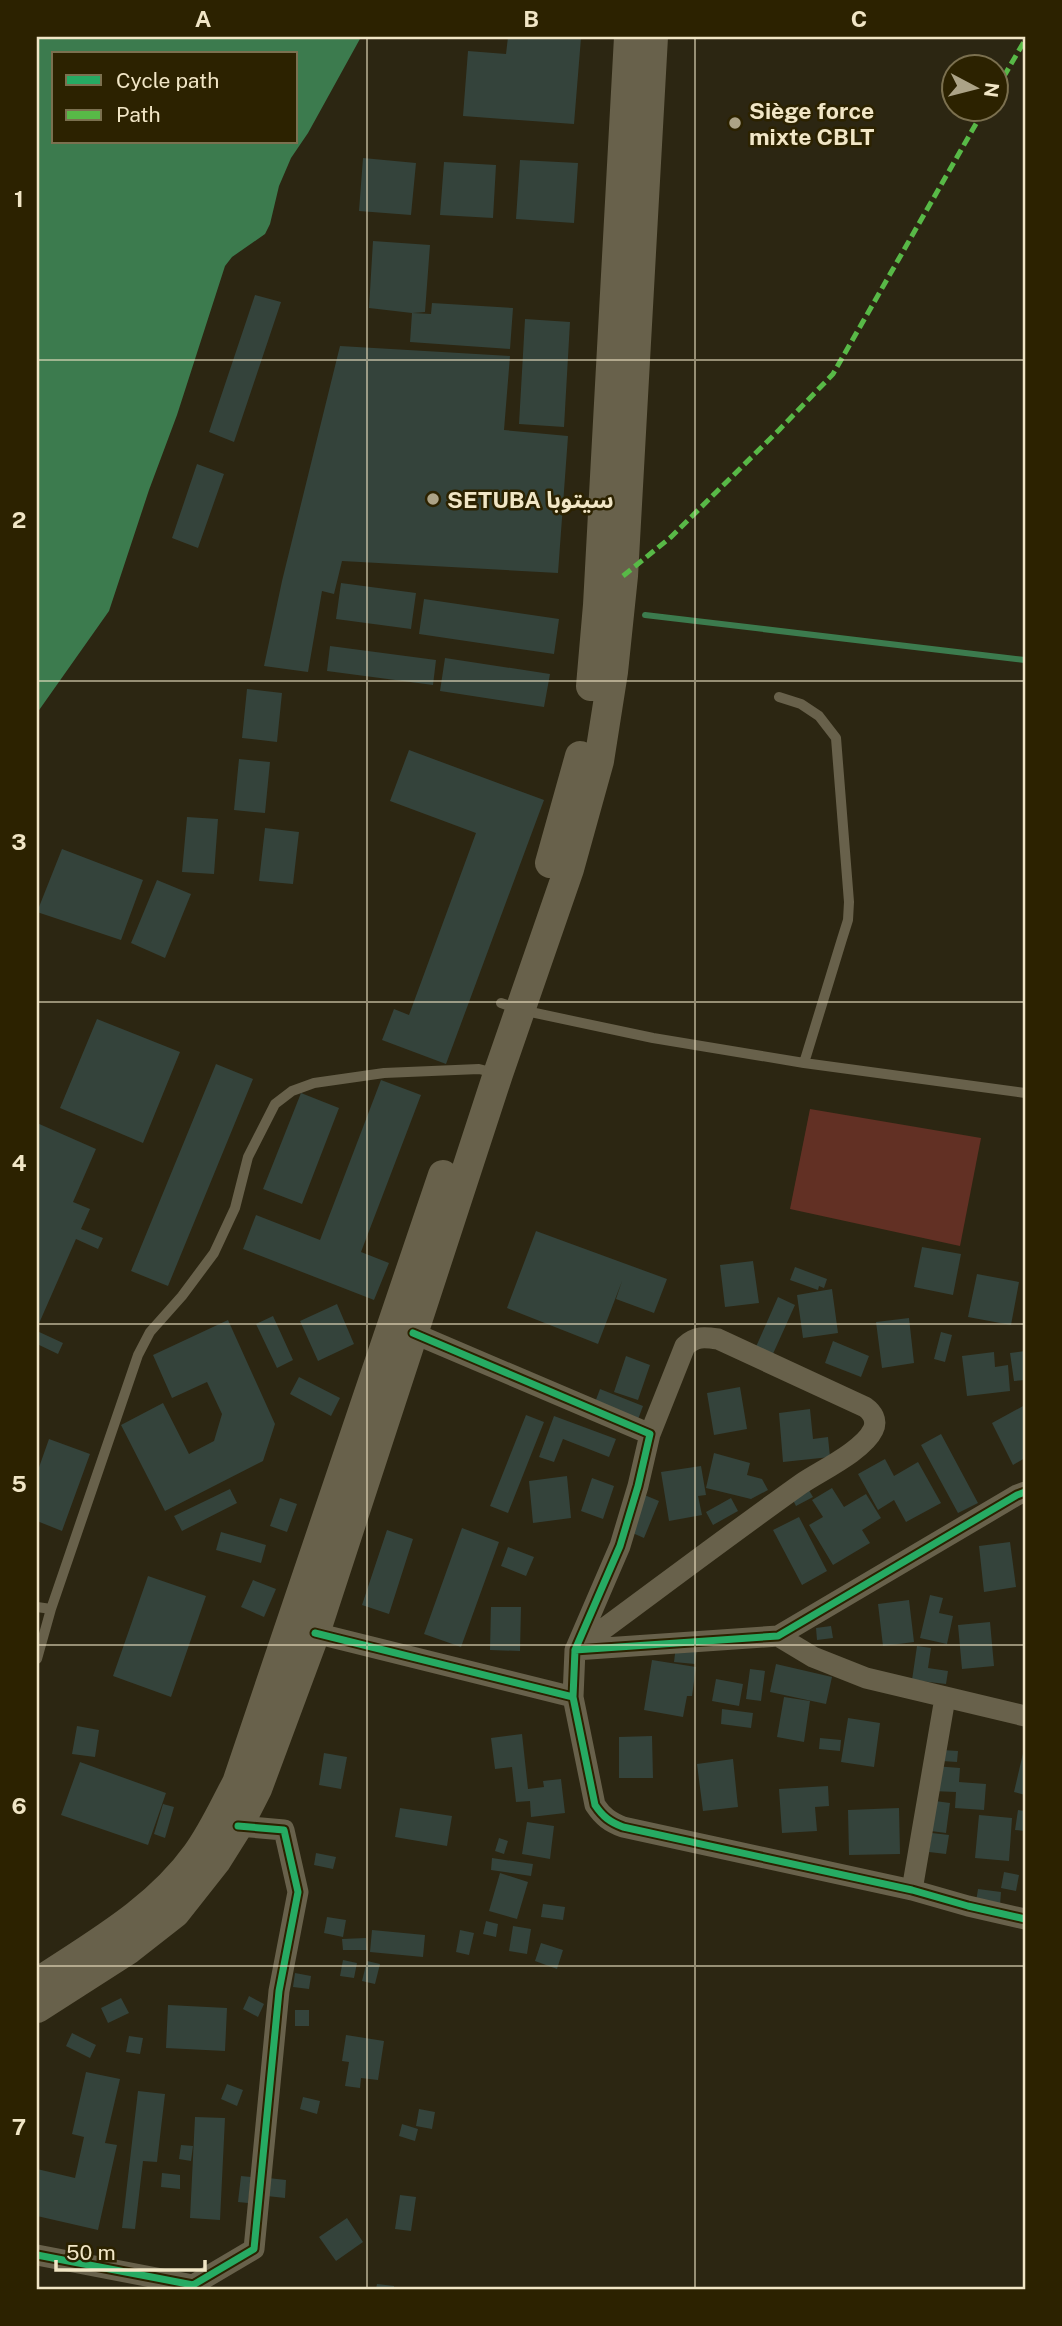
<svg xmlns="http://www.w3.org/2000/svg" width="1062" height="2326" viewBox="0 0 1062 2326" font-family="'Public Sans','Noto Sans Arabic',sans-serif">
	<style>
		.green { fill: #623024 }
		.water { fill: #3c7b4e; fill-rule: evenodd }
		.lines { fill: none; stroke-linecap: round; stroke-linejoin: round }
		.stream { stroke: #3c7b4e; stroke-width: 6 }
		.building { fill: #34433b }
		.service { stroke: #68614b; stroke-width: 10 }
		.minor { stroke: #68614b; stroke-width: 21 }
		.secondary { stroke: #68614b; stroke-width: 30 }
		.quiet { stroke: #58b947; stroke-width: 5; stroke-dasharray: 10 5; stroke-linecap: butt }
		.cycleway-casing { stroke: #2c2200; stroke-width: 11 }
		.cycleway { stroke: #26ab63; stroke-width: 7 }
		.grid { fill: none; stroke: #f1e6c6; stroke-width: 2; stroke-opacity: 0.55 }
		.poi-dot { fill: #aca387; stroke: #2c2200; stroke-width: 2.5 }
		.labels { text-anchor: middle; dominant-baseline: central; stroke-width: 5; stroke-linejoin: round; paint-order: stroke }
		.poi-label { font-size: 23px; font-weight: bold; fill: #f1e6c6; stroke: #2c2200; text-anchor: start }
		.neatline { fill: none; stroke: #f1e6c6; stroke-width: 2.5 }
		.grid-label { font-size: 23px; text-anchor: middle; font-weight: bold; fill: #f1e6c6 }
	</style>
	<rect width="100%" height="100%" fill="#2c2612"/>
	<!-- green -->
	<path class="green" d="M810 1109 981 1138 960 1246 790 1209Z"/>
	<!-- water -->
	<path class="water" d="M37 37H361L308 133 291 158 279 186 270 224 265 234 232 257 225 266 177 415 149 490 109 611 37 713ZM54 54H296V142H54Z"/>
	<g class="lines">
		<!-- stream -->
		<path class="stream" d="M645 615 1025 660"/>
	</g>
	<!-- building -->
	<path class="building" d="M508 37 581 38 574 124 463 116 468 51 506 54Z
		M363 158 416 163 411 215 359 211Z
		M520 160 578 163 574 223 516 219Z
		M444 162 496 165 493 218 440 215Z
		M373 241 430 245 425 312 412 313 369 308Z
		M255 295 281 302 234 442 209 432Z
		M432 303 513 308 510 349 410 342 412 313 431 314Z
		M525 319 570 322 564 427 519 424Z
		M340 346 510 356 504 430 568 436 558 573 342 561 334 594 322 591 308 672 264 666 282 581Z
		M197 464 224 474 198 548 172 538Z
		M341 583 416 593 411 629 336 619Z
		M424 599 559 619 554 654 419 634Z
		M330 646 436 660 433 685 327 671Z
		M445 658 550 674 544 707 440 691Z
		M247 689 282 693 277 742 242 738Z
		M409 750 544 800 446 1064 382 1040 394 1009 409 1015 476 833 390 801Z
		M239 759 270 762 265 813 234 810Z
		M187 817 218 819 214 874 182 872Z
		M265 828 299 832 293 884 259 881Z
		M62 849 143 880 121 940 37 912Z
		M157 880 191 894 165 958 131 943Z
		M97 1019 180 1052 143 1143 60 1108Z
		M216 1064 253 1079 168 1286 131 1271Z
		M381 1080 421 1095 361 1252 389 1263 374 1300 243 1249 256 1215 320 1240Z
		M301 1093 339 1108 302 1204 263 1189Z
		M37 1123 96 1149 73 1202 90 1209 81 1229 103 1238 98 1249 76 1239 37 1328Z
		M536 1231 667 1279 654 1313 616 1299 622 1281 598 1344 507 1308Z
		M922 1247 961 1254 953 1295 914 1287Z
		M753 1261 759 1303 725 1307 720 1265Z
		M795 1267 827 1279 824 1288 819 1286 818 1290 790 1280Z
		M977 1274 1019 1282 1011 1325 968 1317Z
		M832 1289 838 1333 803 1338 797 1295Z
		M778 1297 795 1305 772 1356 755 1349Z
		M337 1304 354 1344 318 1361 300 1321Z
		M273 1316 293 1360 277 1368 256 1324Z
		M909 1318 914 1363 882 1368 876 1322Z
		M228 1320 275 1424 263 1461 165 1511 121 1425 163 1403 189 1454 214 1441 222 1414 207 1382 172 1398 153 1355Z
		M37 1331 63 1343 58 1354 37 1344Z
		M941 1332 952 1335 945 1362 934 1359Z
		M833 1341 869 1356 861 1377 825 1363Z
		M1025 1351V1380L1014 1381 1010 1353Z
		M994 1352 995 1367 1008 1365 1010 1391 967 1396 962 1356Z
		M626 1356 650 1365 638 1400 614 1392Z
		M299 1377 340 1398 331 1416 290 1394Z
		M740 1387 747 1429 714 1435 707 1393Z
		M600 1389 643 1406 637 1422 594 1405Z
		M1025 1405V1458L1013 1465 992 1423Z
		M810 1409 813 1439 828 1437 830 1457 783 1462 779 1413Z
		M526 1415 544 1422 508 1513 490 1506Z
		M554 1416 616 1439 609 1457 563 1439 554 1462 539 1457Z
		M941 1434 978 1503 958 1513 921 1445Z
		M49 1439 90 1454 62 1531 37 1521V1473Z
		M714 1453 750 1463 747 1475 762 1479 768 1490 751 1499 706 1488Z
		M885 1459 894 1476 918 1462 941 1503 906 1522 894 1500 878 1510 858 1474Z
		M701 1466 706 1495 698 1496 702 1515 669 1521 661 1472Z
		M567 1476 571 1518 533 1523 529 1481Z
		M592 1478 614 1486 603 1519 581 1511Z
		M807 1487 813 1497 796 1506 791 1496Z
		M832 1488 844 1507 866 1494 881 1518 862 1530 870 1543 833 1565 809 1525 823 1517 812 1500Z
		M230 1489 237 1503 182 1531 174 1516Z
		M642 1494 659 1501 644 1538 628 1531Z
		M280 1498 297 1504 287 1532 270 1526Z
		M731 1498 738 1511 713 1525 706 1512Z
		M799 1517 827 1571 802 1585 773 1530Z
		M462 1528 499 1542 461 1647 424 1634Z
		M387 1530 413 1539 389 1614 362 1605Z
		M221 1532 266 1545 261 1563 216 1550Z
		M1010 1542 1016 1587 984 1592 979 1546Z
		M508 1547 534 1557 526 1576 501 1566Z
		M148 1576 206 1596 171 1697 113 1676Z
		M253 1580 276 1589 264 1617 241 1607Z
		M930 1595 943 1598 939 1613 953 1616 947 1644 920 1638Z
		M909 1600 914 1642 883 1646 878 1604Z
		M491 1607H521L520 1651 490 1650Z
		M990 1622 994 1666 962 1669 958 1625Z
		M831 1626 833 1638 817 1640 816 1628Z
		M676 1646 697 1648 695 1664 674 1662Z
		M917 1646 931 1648 928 1668 948 1671 946 1684 912 1680Z
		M652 1660 696 1667 692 1696H687L683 1717 644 1710Z
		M776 1664 832 1677 826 1704 770 1692Z
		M750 1669 765 1671 761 1701 746 1699Z
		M716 1679 743 1684 739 1706 712 1701Z
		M784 1697 810 1701 804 1742 777 1737Z
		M722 1709 753 1713 751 1728 721 1724Z
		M848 1718 880 1723 874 1767 841 1762Z
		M77 1726 99 1730 95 1757 72 1754Z
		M522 1734 528 1789 544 1787 543 1781 561 1779 565 1813 531 1817 530 1801 516 1802 512 1767 495 1769 491 1738Z
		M652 1736 653 1778H619V1737Z
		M820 1738 841 1740 840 1751 819 1749Z
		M1024 1749H1025V1795L1014 1792Z
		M942 1750 958 1751 957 1762 942 1761Z
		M324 1753 347 1757 341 1789 319 1785Z
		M733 1759 738 1807 703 1811 697 1764Z
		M80 1762 166 1793 148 1845 61 1815Z
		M934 1766 960 1768 959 1782 986 1784 984 1810 955 1808 956 1792 932 1791Z
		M828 1786 829 1806 815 1807 817 1831 782 1833 779 1789Z
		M935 1801 950 1803 946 1833 931 1831Z
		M163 1804 174 1807 165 1838 154 1834Z
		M400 1808 452 1816 447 1846 395 1837Z
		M899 1808 900 1854 849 1855 848 1810Z
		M1018 1810 1025 1811V1831L1015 1830Z
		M979 1815 1012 1818 1009 1861 975 1858Z
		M527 1822 554 1826 550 1859 522 1854Z
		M932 1833 949 1835 946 1854 929 1852Z
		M499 1838 508 1841 504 1854 495 1851Z
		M316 1853 336 1857 333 1869 314 1865Z
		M492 1858 533 1864 531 1876 491 1870Z
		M1004 1872 1019 1875 1016 1891 1001 1888Z
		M500 1873 528 1882 517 1919 489 1911Z
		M978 1889 1001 1892 1000 1905 976 1902Z
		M543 1904 565 1907 563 1920 541 1917Z
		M327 1917 346 1920 343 1937 324 1933Z
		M486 1921 498 1924 496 1937 483 1934Z
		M513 1926 531 1929 527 1954 509 1951Z
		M372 1930 425 1935 423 1957 370 1952Z
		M460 1930 474 1933 469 1955 456 1952Z
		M366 1938 367 1950H343L342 1939Z
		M541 1943 563 1950 557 1969 535 1961Z
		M343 1960 357 1963 354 1978 340 1976Z
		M367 1961 380 1964 375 1984 362 1981Z
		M295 1973 311 1976 309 1989 293 1987Z
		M249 1996 264 2004 258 2017 243 2009Z
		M121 1998 129 2013 108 2023 101 2008Z
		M168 2005 227 2008 225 2051 166 2048Z
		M295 2010H309V2026H295Z
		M72 2033 96 2045 90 2058 66 2046Z
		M346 2035 384 2041 378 2080 361 2078 360 2088 345 2086 349 2062 342 2061Z
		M129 2036 143 2038 140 2054 126 2052Z
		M86 2072 120 2079 105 2143 117 2145 98 2230 37 2216V2169L75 2178 84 2137 72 2134Z
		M227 2084 243 2090 237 2106 221 2099Z
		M138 2091 165 2094 157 2162 143 2161 135 2229 122 2228Z
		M303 2097 320 2101 317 2114 300 2109Z
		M419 2109 435 2112 432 2129 416 2126Z
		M195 2117 225 2118 220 2220 190 2218Z
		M402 2124 418 2129 415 2141 399 2136Z
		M181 2145 193 2146 191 2161 179 2159Z
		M162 2173 180 2175V2189L161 2187Z
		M241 2176 251 2177 248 2203 238 2202Z
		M268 2178 286 2180 285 2198 267 2196Z
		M400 2195 416 2197 411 2231 395 2229Z
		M347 2218 363 2242 336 2261 319 2237Z
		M377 2284 394 2286V2289H376Z"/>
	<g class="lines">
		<!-- service -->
		<path class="service" d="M779 697 801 704 819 716 836 738 849 902 848 920 842 939 804 1063
			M501 1003 521 1010 653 1038 804 1063 1025 1093
			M37 1607 51 1609
			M37 1659 51 1609 138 1355 150 1332 182 1296 214 1253 235 1208 248 1157 275 1104 292 1091 314 1083 384 1073 479 1069 495 1073"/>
		<!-- minor -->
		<path class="minor" d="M413 1333 650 1434 638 1486 620 1546 576 1648
			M315 1633 573 1697 575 1650 778 1636 1017 1495 1025 1492
			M778 1636 813 1657 866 1678 1025 1716
			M575 1650C650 1595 725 1538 801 1484 820 1471 863 1451 873 1430 878 1420 872 1412 865 1407L718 1339C704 1337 696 1336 685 1346L650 1434
			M573 1697 595 1805C603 1817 610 1822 623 1827L912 1890 968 1906 1025 1919
			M912 1890 945 1698
			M37 2255 193 2285 254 2249 279 1991 298 1892 284 1830 238 1826"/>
		<!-- secondary -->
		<path class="secondary" d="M591 686 598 605 629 37
			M550 863 580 756
			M37 1983C94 1945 156 1911 197 1854 213 1832 224 1807 237 1783L443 1175
			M37 2008 129 1949 175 1913 216 1861 238 1826 257 1789 315 1633 498 1074 569 869 599 761 613 672 623 576 653 37"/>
		<!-- quiet -->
		<path class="quiet" d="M996 90 1025 40
			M623 576 671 537 779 430 833 374 985 108"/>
		<!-- cycleway casing -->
		<g class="cycleway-casing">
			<path id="cycleway" d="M413 1333 650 1434 638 1486 620 1546 575 1650
				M315 1633 573 1697 575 1650 778 1636 1017 1495 1025 1492
				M573 1697 595 1805C603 1817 610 1822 623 1827L912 1890 968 1906 1025 1919
				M37 2255 193 2285 254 2249 279 1991 298 1892 284 1830 238 1826"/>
		</g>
		<!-- cycleway -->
		<use href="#cycleway" class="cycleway"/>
	</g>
	<!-- grid -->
	<path class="grid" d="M367 37V2289M695 37V2289M37 360H1025M37 681H1025M37 1002H1025M37 1324H1025M37 1645H1025M37 1966H1025"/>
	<!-- markers -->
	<g class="poi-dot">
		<circle cx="735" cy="123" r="7"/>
		<circle cx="433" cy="499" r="7"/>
	</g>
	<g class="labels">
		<!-- poi labels -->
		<g class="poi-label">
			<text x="749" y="110">Siège force<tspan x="749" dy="26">mixte CBLT</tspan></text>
			<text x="447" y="499">SETUBA سيتوبا</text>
		</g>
	</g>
	<!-- border -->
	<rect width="1062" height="2326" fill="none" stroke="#2c2200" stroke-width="77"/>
	<!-- legend -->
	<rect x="52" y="52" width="245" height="91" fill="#2c2200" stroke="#7b704f" stroke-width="2"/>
	<rect x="66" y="75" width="35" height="10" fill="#26ab63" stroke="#7b704f" stroke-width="2"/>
	<text x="116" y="88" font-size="21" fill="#f1e6c6">Cycle path</text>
	<rect x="66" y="110" width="35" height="10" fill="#58b947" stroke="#7b704f" stroke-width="2"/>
	<text x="116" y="122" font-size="21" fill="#f1e6c6">Path</text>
	<!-- north arrow -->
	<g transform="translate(975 88) rotate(97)"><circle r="33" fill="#2c2200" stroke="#7b704f" stroke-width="2"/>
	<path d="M0-5L12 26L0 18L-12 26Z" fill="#aca387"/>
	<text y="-10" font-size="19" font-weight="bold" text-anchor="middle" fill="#f1e6c6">N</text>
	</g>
	<!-- scale -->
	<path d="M56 2260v10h149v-10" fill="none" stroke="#f1e6c6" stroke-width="3.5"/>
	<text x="66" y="2260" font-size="21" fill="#f1e6c6" stroke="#2c2200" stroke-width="5" paint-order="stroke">50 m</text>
	<rect x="38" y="38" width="986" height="2250" class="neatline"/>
	<g class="grid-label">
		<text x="203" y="27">A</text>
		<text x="531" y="27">B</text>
		<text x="859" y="27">C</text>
		<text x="19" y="207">1</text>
		<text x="19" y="528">2</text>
		<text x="19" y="850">3</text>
		<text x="19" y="1171">4</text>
		<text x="19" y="1492">5</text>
		<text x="19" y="1814">6</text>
		<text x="19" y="2135">7</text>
	</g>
</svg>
